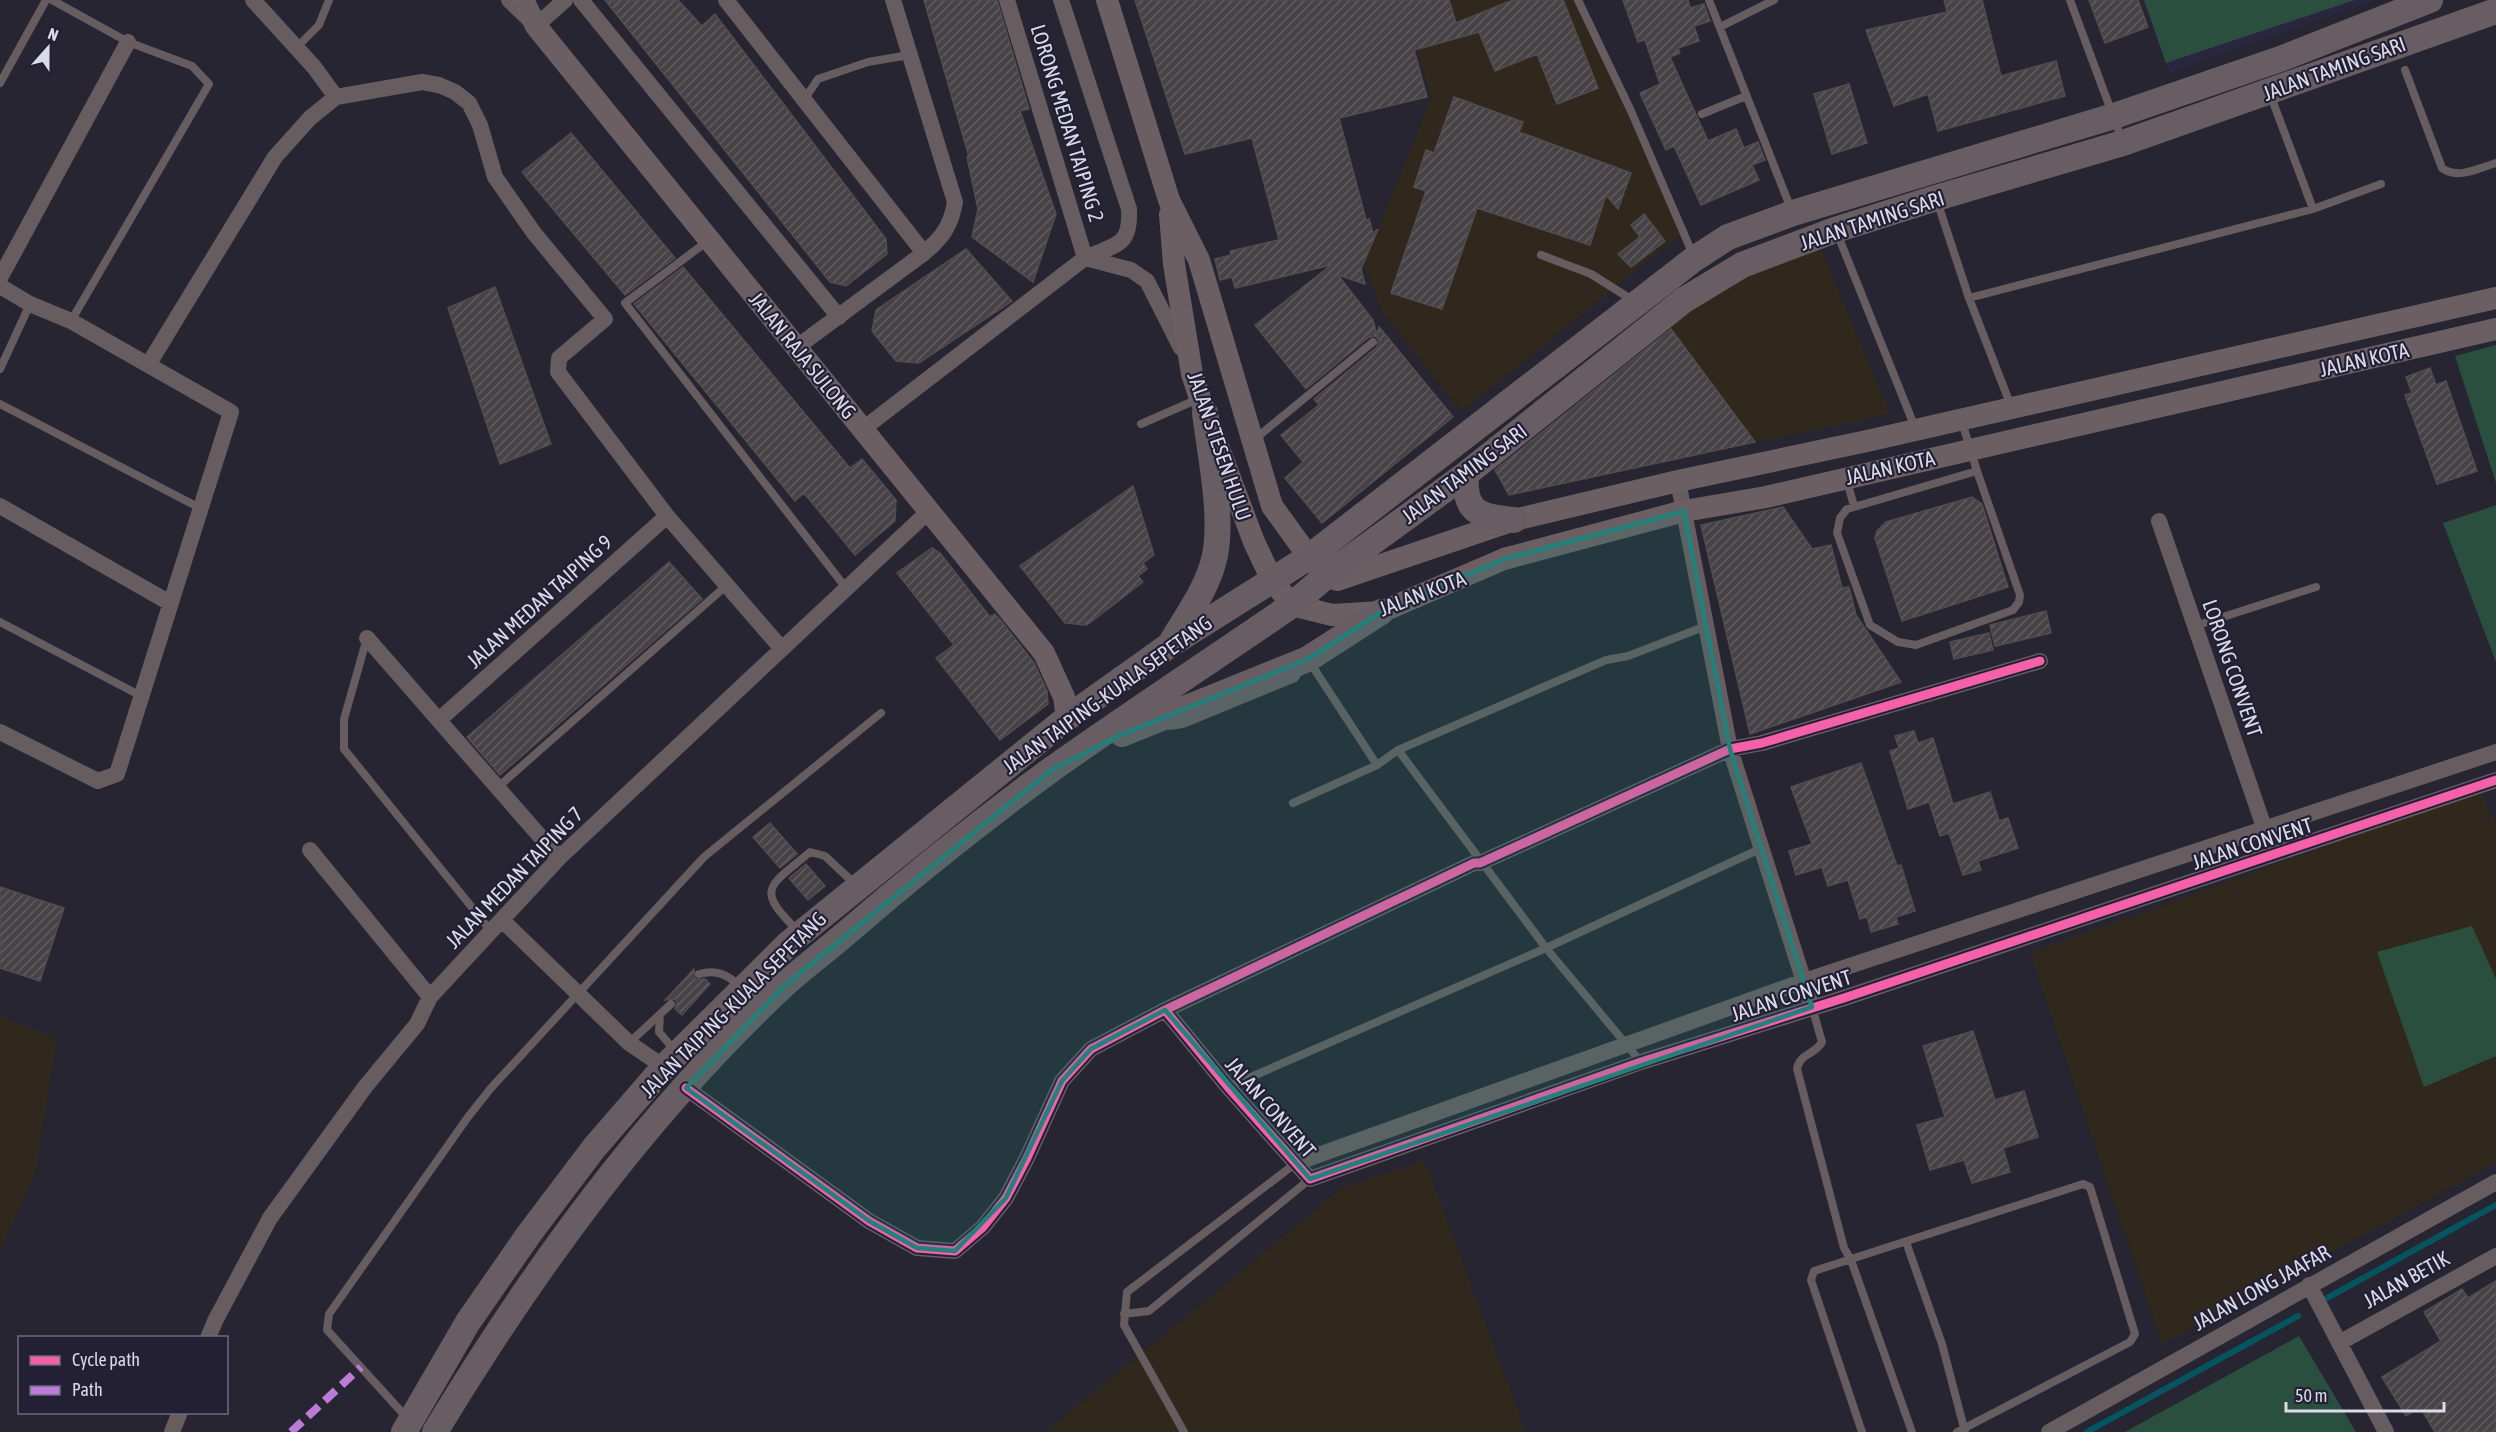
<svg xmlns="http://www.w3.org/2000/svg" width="2496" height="1432" viewBox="0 0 2496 1432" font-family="'Asap Condensed',sans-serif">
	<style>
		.built { fill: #292640 }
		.education { fill: #31281d }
		.green { fill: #2b4f3e }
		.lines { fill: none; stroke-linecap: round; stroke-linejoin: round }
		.stream { stroke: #055561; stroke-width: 6 }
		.building { fill: url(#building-hatch); stroke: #524c50; stroke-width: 1.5 }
		.lane { stroke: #675c5f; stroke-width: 8 }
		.street { stroke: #675c5f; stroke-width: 16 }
		.secondary { stroke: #6c5f63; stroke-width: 22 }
		.primary { stroke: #685d63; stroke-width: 26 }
		.quiet { stroke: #bd7bd9; stroke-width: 8; stroke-dasharray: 15 8; stroke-linecap: butt }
		.cycleway-casing { stroke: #232036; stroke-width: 13 }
		.cycleway { stroke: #f560ab; stroke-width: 9 }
		.marked { fill: #23807a; fill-opacity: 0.2; stroke: #23807a; stroke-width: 4.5; stroke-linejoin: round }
		.labels { text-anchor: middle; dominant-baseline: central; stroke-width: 4.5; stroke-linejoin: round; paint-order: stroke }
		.street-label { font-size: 21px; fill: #dbdae9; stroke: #232036 }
	</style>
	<defs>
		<pattern id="building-hatch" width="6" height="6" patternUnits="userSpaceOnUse" patternTransform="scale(1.5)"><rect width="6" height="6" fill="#464245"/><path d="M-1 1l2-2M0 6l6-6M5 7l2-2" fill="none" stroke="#605d60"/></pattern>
	</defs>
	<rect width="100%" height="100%" fill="#262531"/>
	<!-- built -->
	<path class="built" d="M2142 0H2376L2170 73Z"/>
	<!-- education -->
	<path class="education" d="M1405 0H1579L1683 232 1462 412 1383 314 1364 264 1431 98Z
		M1821 249 1890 414 1755 442 1666 323 1762 269Z
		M2480 791 2496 824V1163L2162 1344 2030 953Z
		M0 1017 57 1038 36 1171 0 1251Z
		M1425 1161 1526 1432H1046L1342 1188Z"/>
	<!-- green -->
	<path class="green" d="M2144 0H2355L2166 63Z
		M2496 345V483L2455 356Z
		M2496 505V662L2443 523Z
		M2472 926 2496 979V1056L2424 1087 2377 952Z
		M2299 1336 2356 1432H2125Z"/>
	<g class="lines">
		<!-- stream -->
		<path class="stream" d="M2327 1298 2496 1205
			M2087 1432 2298 1316"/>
	</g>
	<!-- building -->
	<path class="building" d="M605 0H678L702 26 715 14 886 239 887 254 846 286 830 282Z
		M924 0H997L1029 109 1020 111 1056 214 1033 282 972 237 978 209 967 157H969Z
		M1135 0H1449L1456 23 1513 0H1563L1598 88 1557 104 1537 54 1495 71 1479 32 1414 50 1427 97 1339 118 1366 220 1369 219 1373 233 1378 229 1361 269 1365 284 1338 275 1373 320 1377 335 1379 327 1453 417 1322 523 1285 478 1303 462 1281 435 1319 405 1314 399 1377 347 1379 340 1375 336 1369 337 1306 389 1255 325 1331 265 1235 288 1232 277 1220 280 1215 259 1231 255 1230 251 1279 240 1252 138 1185 154Z
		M1623 0H1688L1690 8 1704 4 1710 21 1694 26 1699 41 1678 48 1680 53 1670 57 1708 141 1736 129 1744 148 1758 142 1765 160 1752 165 1759 180 1701 205 1674 146 1666 150 1640 93 1660 84 1645 40 1638 42Z
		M1944 0H1982L2001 76 2056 61 2065 96 1938 131 1928 94 1894 106 1866 30 1947 12Z
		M2089 0H2138L2148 27 2105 43Z
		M1849 84 1867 143 1832 154 1814 94Z
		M1454 97 1523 122 1519 132 1631 173 1618 209 1606 195 1590 245 1477 208 1442 309 1391 293 1426 191 1414 187 1426 150 1434 153Z
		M571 133 675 258 625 295 522 172Z
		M1644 214 1665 241 1631 267 1618 254 1640 237 1631 225Z
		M966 249 1012 301 919 363 896 361 872 331 876 310Z
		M683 267 850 468 862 459 896 500 895 521 855 555 804 493 795 501 634 304Z
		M495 287 551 444 500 464 448 308Z
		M1671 329 1755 442 1509 495 1495 470Z
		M2430 368 2436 385 2446 381 2477 471 2437 484 2405 395 2412 393 2406 377Z
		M1133 486 1154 555 1143 563 1147 569 1138 576 1143 582 1087 625 1065 623 1020 566Z
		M1972 497 1982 504 2008 587 1902 621 1875 538 1877 531 1886 522Z
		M1783 507 1812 549 1831 545 1842 588 1849 587 1856 615 1901 682 1750 734 1701 525Z
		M932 548 940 553 990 617 995 614 1003 623 1034 663 1047 691 1048 704 1000 740 936 658 954 645 897 573Z
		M669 562 702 599 500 775 467 737Z
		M2046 611 2051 633 1995 646 1990 625Z
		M1989 633 1993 650 1954 659 1950 642Z
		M1914 731 1918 743 1933 738 1953 804 1990 792 1999 821 2008 818 2018 848 1978 861 1981 870 1963 875 1949 833 1940 836 1929 802 1908 809 1890 751 1899 748 1895 736Z
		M1861 763 1897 866 1901 865 1915 911 1896 917 1898 924 1871 932 1867 917 1860 919 1848 880 1828 886 1822 867 1796 875 1789 851 1812 844 1791 787Z
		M770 823 797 854 780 868 753 837Z
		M806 864 825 886 808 900 789 878Z
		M0 887 64 908 40 981 0 968Z
		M694 969 695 979H705L710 984 682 1015 675 1009 677 1003 675 999 665 1000Z
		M1973 1031 1995 1100 2024 1091 2038 1137 2003 1148 2010 1172 1972 1183 1964 1160 1930 1170 1917 1125 1945 1117 1923 1046Z
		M2496 1281V1432H2435L2420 1407 2406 1416 2382 1377 2441 1341 2424 1312 2462 1289 2468 1298Z"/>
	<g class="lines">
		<!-- lane -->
		<path class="lane" d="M52 0 128 42 192 66 209 84 71 321
			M1578 0 1631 111 1694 257
			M1709 0 1791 209
			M2070 0 2122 140
			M1720 27 1774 0
			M296 48 319 25 329 0
			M2405 70 2442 168C2458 180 2479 168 2496 163
			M0 83 46 0
			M2270 94 2313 209
			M804 100 818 79 868 62 909 55
			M1702 114 1746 96
			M1937 201 1969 298 2011 406
			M1837 233 1916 430
			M709 240 625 303 846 588
			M1541 255 1591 274 1634 301
			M1969 298 2313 209 2381 184
			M0 369 30 304
			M0 404 200 508
			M1962 422 1977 471 2020 595 2019 602 2013 610 1916 645 1898 642 1870 625 1837 533 1840 518 1847 509 1977 471
			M1141 424 1198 399
			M1255 439 1373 342
			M1847 481 1854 506
			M0 622 143 697
			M2195 626 2316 587
			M367 638 344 719V749L491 931
			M1309 661 1377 765
			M1170 726 1183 724 1295 678 1300 670
			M1398 750 1546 948 1641 1062
			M498 787 727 585
			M1293 803 1377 765 1398 750 1606 660 1628 656 1706 626
			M798 931C754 888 769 887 810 852L825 856 856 885
			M699 974C717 969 728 975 741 987
			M1812 1007 1822 1042C1815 1055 1800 1053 1797 1069L1844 1248 1851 1260 1912 1432
			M660 1015 659 1032 676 1052
			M629 1043 671 1004
			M1228 1087 1546 948 1762 848
			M1906 1242 1942 1344 1965 1432
			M1124 1314 1149 1311 1310 1179
			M408 1419 327 1330 329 1314 468 1117 491 1088 704 857 881 713
			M1184 1432 1124 1325 1127 1292 1296 1163
			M1862 1432 1811 1280 1814 1271 2083 1184 2090 1187 2135 1334 2130 1342 1957 1432"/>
		<!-- street -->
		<path class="street" d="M253 0 314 67 336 97
			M509 0 536 26 565 0
			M581 0 839 317
			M726 0 924 253
			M1007 0 1085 258C1116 244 1131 247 1129 209L1061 0
			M0 278 128 42
			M0 286 30 304 71 321 231 412 117 774 98 781 0 732
			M797 347 924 253C942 238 951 226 955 202L893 0
			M148 365 275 157 310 118 336 97 422 82 439 85 455 92 469 103 480 125 495 177 534 233 605 319 559 358 558 372 667 516 782 649
			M863 429 1085 258 1131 270 1147 281 1181 348
			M1678 481 1730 749 1812 1007
			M0 506 170 603
			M2159 521 2265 830
			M367 638 559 858
			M440 719 667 516
			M310 850 430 997
			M502 920 629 1043 664 1067
			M1165 1010 1228 1087 1310 1179 1641 1062 1844 998 2496 780
			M686 1088 869 1221 917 1248 955 1251 983 1227 1006 1198 1027 1158 1062 1081 1091 1049 1165 1010 1474 863H1480L1730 749 1762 743 2040 661
			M1296 1163 1804 981 2496 752
			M2309 1285 2386 1432
			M208 1338 215 1321 270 1218 365 1087 417 1024 430 997 559 858 929 511
			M2339 1343 2496 1256
			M172 1432 180 1412
			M2049 1432 2496 1182"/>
		<!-- secondary -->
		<path class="secondary" d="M523 0 536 26 1044 653 1064 697 1067 718
			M1107 0 1169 200 1199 260 1272 506 1309 557 1326 576 1337 580 1514 520 1678 481 1867 441 2496 298
			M1170 214 1174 264 1192 374 1200 398 1254 542 1272 580 1292 605 1332 615 1381 612 1504 559 1684 511 1766 497 2496 329"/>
		<!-- primary -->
		<path class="primary" d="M1466 474C1463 513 1480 517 1514 520
			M1172 641C1188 614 1209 586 1215 555 1223 516 1210 453 1205 413
			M1122 734 1308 659 1381 612
			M404 1432 468 1322 529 1234 594 1148 664 1067 789 943 1067 718 1171 644 1309 557 1694 259 1728 237 1793 213 2114 116 2283 58 2430 0
			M435 1432C533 1270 645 1115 784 985 803 968 824 952 844 935 911 877 981 821 1052 769 1131 713 1212 660 1292 605L1326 576 1466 474 1684 300 1742 265 1835 230 1936 198 2123 143 2496 11"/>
		<!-- quiet -->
		<path class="quiet" d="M291 1432 361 1367"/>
		<!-- cycleway casing -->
		<g class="cycleway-casing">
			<path id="cycleway" d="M1165 1010 1228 1087 1310 1179 1641 1062 1844 998 2496 780
				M686 1088 869 1221 917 1248 955 1251 983 1227 1006 1198 1027 1158 1062 1081 1091 1049 1165 1010 1474 863H1480L1730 749 1762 743 2040 661"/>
		</g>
		<!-- cycleway -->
		<use href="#cycleway" class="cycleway"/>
	</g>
	<!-- marked area -->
	<path class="marked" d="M1684 511 1730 749 1812 1007 1310 1179 1165 1010 1091 1049 1062 1081 1006 1198 955 1251 917 1248 869 1221 686 1088 785 985 1051 770 1120 735 1308 659 1381 612 1504 559Z"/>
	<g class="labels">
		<!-- street labels -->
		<g class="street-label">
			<text transform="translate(2334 68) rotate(-20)">JALAN TAMING SARI</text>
			<text transform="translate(1068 123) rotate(73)">LORONG MEDAN TAIPING 2</text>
			<text transform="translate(1872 220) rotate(-18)">JALAN TAMING SARI</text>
			<text transform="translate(803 355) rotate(51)">JALAN RAJA SULONG</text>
			<text transform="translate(2364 359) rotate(-13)">JALAN KOTA</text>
			<text transform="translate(1220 446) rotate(71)">JALAN STESEN HULU</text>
			<text transform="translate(1890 467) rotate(-13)">JALAN KOTA</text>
			<text transform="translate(1464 473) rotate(-37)">JALAN TAMING SARI</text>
			<text transform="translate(1422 593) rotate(-21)">JALAN KOTA</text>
			<text transform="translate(539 601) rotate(-42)">JALAN MEDAN TAIPING 9</text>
			<text transform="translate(2233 668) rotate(71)">LORONG CONVENT</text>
			<text transform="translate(1107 694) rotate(-36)">JALAN TAIPING-KUALA SEPETANG</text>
			<text transform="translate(2252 843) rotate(-18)">JALAN CONVENT</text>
			<text transform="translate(514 877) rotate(-46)">JALAN MEDAN TAIPING 7</text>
			<text transform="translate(1791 995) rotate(-18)">JALAN CONVENT</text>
			<text transform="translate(733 1004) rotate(-45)">JALAN TAIPING-KUALA SEPETANG</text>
			<text transform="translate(1271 1107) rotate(49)">JALAN CONVENT</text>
			<text transform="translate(2406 1279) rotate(-29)">JALAN BETIK</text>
			<text transform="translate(2261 1287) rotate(-29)">JALAN LONG JAAFAR</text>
		</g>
	</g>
	<!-- legend -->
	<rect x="18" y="1336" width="210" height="78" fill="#232036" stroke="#6d6a7e" stroke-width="1.5"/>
	<rect x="30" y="1356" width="30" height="9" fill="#f560ab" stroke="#6d6a7e" stroke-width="1.5"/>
	<text x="72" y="1366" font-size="18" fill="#dbdae9">Cycle path</text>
	<rect x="30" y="1386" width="30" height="9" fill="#bd7bd9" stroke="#6d6a7e" stroke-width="1.5"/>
	<text x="72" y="1396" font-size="18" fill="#dbdae9">Path</text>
	<!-- north arrow -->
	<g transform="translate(48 48) rotate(21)" stroke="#232036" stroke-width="4.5" paint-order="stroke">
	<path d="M0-4.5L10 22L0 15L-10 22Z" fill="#dbdae9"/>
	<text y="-9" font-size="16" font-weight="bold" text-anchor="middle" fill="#dbdae9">N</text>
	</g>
	<!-- scale -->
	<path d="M2286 1402v9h158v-9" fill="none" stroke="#dbdae9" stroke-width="3"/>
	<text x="2295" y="1402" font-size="18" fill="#dbdae9" stroke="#232036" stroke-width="4.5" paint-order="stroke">50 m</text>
</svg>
